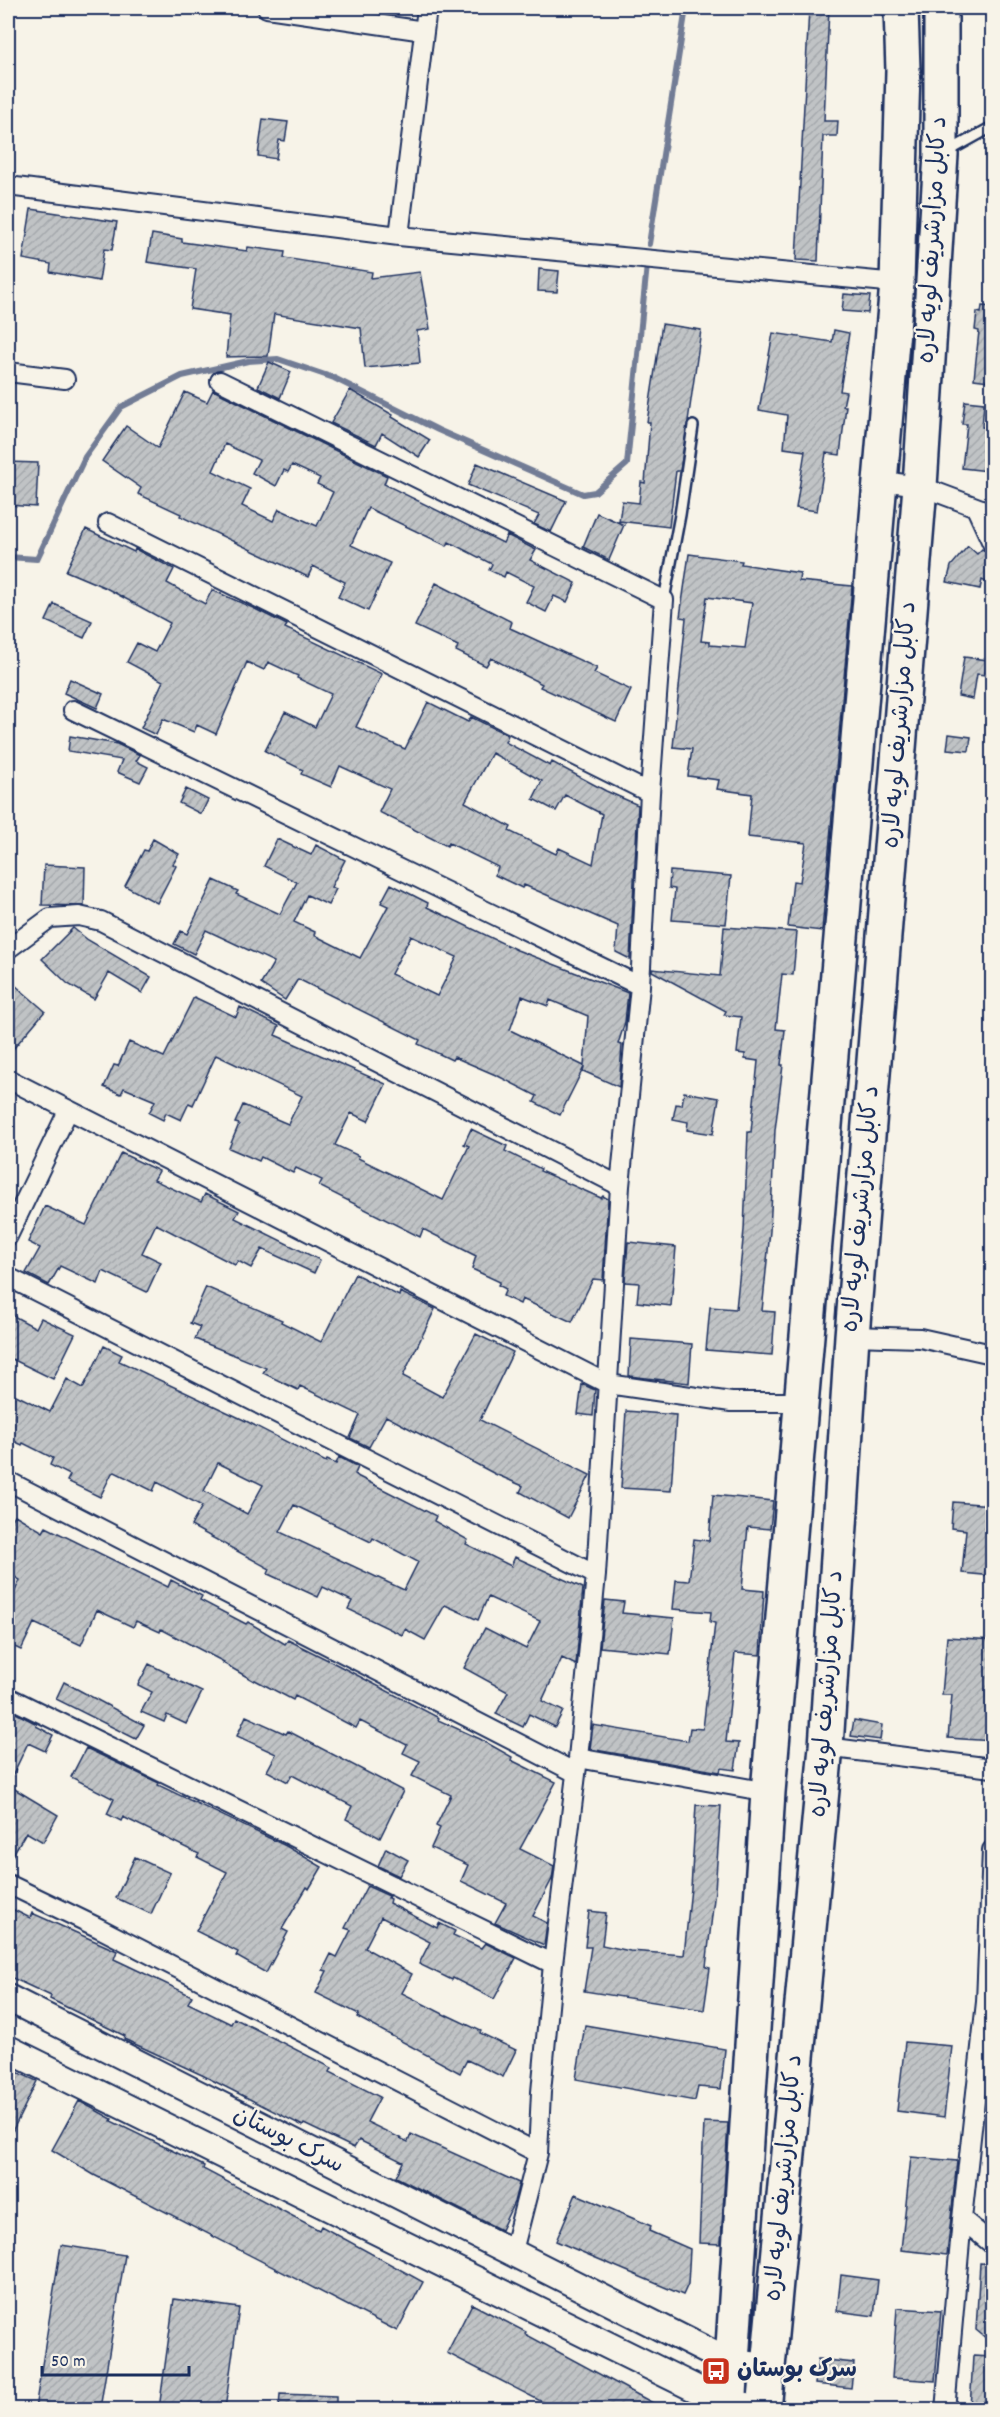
<svg xmlns="http://www.w3.org/2000/svg" width="1000" height="2417" viewBox="0 0 1000 2417" font-family="Dekko,'Playpen Sans Arabic',sans-serif">
	<style>
		.lines { fill: none; stroke-linecap: round; stroke-linejoin: round }
		.stream { stroke: #727c95; stroke-width: 6 }
		.building { fill: url(#building-hatch); stroke: #1b2f5e; stroke-width: 1.5; fill-rule: evenodd }
		.lane-casing { stroke: #1b2f5e; stroke-width: 14 }
		.street-casing { stroke: #1b2f5e; stroke-width: 22 }
		.secondary-casing { stroke: #1b2f5e; stroke-width: 30 }
		.highway-casing { stroke: #1b2f5e; stroke-width: 38 }
		.lane { stroke: #f7f3e8; stroke-width: 9 }
		.street { stroke: #f7f3e8; stroke-width: 18 }
		.secondary { stroke: #f7f3e8; stroke-width: 26 }
		.highway { stroke: #f7f3e8; stroke-width: 33 }
		.labels { text-anchor: middle; dominant-baseline: central; stroke-width: 4.5; stroke-linejoin: round; paint-order: stroke }
		.street-label { font-size: 24px; fill: #1b2f5e; stroke: #f7f3e8 }
		.poi-label { font-size: 24px; font-weight: bold; fill: #1b2f5e; stroke: #f7f3e8; text-anchor: start }
	</style>
	<defs>
		<pattern id="building-hatch" width="6" height="6" patternUnits="userSpaceOnUse" patternTransform="scale(1.5)"><rect width="6" height="6" fill="#c0c3c5"/><path d="M-1 1l2-2M0 6l6-6M5 7l2-2" fill="none" stroke="#a4a8ac"/></pattern>
	</defs>
	<rect width="100%" height="100%" fill="#f7f3e8"/>
	<filter id="ink" filterUnits="userSpaceOnUse"><feTurbulence type="fractalNoise" baseFrequency=".0167" numOctaves="2"/><feDisplacementMap in="SourceGraphic" scale="12" xChannelSelector="R" yChannelSelector="G"/><feConvolveMatrix kernelMatrix="1 2 1 2 8 2 1 2 1" color-interpolation-filters="sRGB"/></filter>
	<g filter="url(#ink)">
		<g class="lines">
			<!-- stream -->
			<path class="stream" d="M649 244 686 8
				M8 557 37 559 85 457 121 407 182 376 248 361 278 359 334 378 438 430 583 494 595 492 627 464 647 265"/>
		</g>
		<!-- building -->
		<path class="building" d="M809 8H829L824 121H838L837 136H823L818 261 796 260Z
			M263 119 288 122 285 141 279 140 276 159 258 156Z
			M31 209 117 222 112 250 104 249 99 281 50 272 51 264 23 259Z
			M152 234 182 239V242L247 251 248 247 285 252 284 258 372 272 371 278 420 272 430 329 417 331 420 363 365 368 361 328 274 314 268 356 226 357 230 315 190 309 196 269 147 262Z
			M539 269 559 271 557 292 538 291Z
			M844 294 870 296 868 313 842 311Z
			M982 306 993 307V370H990L989 381 974 379 979 331 975 330 977 312 981 313Z
			M662 324 701 330 688 421 680 471H676L669 527 619 521 622 501 639 503 641 482 645 483 650 422H647Z
			M834 330 849 333 840 391 846 392 843 406H846L840 455 826 453 817 511 796 508 805 451 784 448 787 415 759 410 773 333 832 342Z
			M269 362 291 372 280 398 258 387Z
			M213 390 387 476 384 484 503 543 507 535 536 550 530 560 576 583 567 602 554 596 546 612 526 602 534 586 506 572 504 577 489 570 492 564 449 542 447 546 368 508 351 545 390 563 368 611 338 597 345 582 313 566 308 577 180 516 181 514 138 494 141 488 102 461 126 426 158 448 185 392 207 402ZM225 444 259 460 252 473 276 486 284 470 288 472 292 465 320 478 317 484 333 492 317 526 279 509 273 521 242 506 250 489 213 471Z
			M350 390 393 415 392 417 430 440 419 457 382 433 376 445 331 423Z
			M965 401 984 403 982 427 992 428 988 471 962 468 967 424H962Z
			M8 462 38 463 36 507 8 505Z
			M477 463 566 501 551 532 534 524 539 515 468 485Z
			M597 513 624 525 609 560 583 547Z
			M86 529 134 552 135 549 174 569 167 583 205 604 212 590 253 608 287 625 285 628 382 674 356 727 405 749 428 702 468 722 471 717 508 735 505 742 550 766 552 762 606 791 638 805 630 959 616 952 618 926 524 885 522 888 495 875 498 867 449 843 447 846 379 812 390 789 340 766 331 787 301 774 303 770 265 751 285 712 315 727 331 694 297 678 298 676 268 662 264 670 247 662 216 734 197 725 194 732 163 719 156 735 141 728 163 681 127 662 137 643 155 652 170 623 106 588 66 571ZM492 753 542 781 533 799 556 811 565 795 602 814 593 864 559 848 556 854 509 831 511 827 465 802Z
			M968 546 977 554 982 549 993 558V585L982 580 980 589 947 582 951 566Z
			M689 554 742 561 741 564 800 573 799 581 852 586 822 931 788 927 793 881 800 882 806 843 748 837 752 794 717 789 719 780 688 776 692 749 673 747 686 618 680 617ZM707 597 752 603 745 648 710 645V642L701 641Z
			M436 583 512 622 510 628 597 668 594 673 631 690 616 722 540 687 542 684 491 658 486 666 456 651 458 646 415 626Z
			M54 604 92 621 84 638 46 621Z
			M964 657 988 660 985 675 977 674 973 699 958 696Z
			M70 679 103 694 97 708 64 693Z
			M949 734 971 737 969 751 947 749Z
			M70 736 117 744 140 755 136 761 148 767 140 782 117 772 122 760 68 751Z
			M186 789 208 800 201 814 179 803Z
			M153 839 179 854 173 864 176 866 157 903 125 886 144 850 147 851Z
			M277 839 311 855 316 845 345 860 331 887 336 889 328 905 307 895 294 922 315 932 314 935 360 958 388 906 381 903 391 884 428 903 427 907 517 950 628 993 625 1022 618 1044 622 1045 619 1087 583 1071 584 1067 560 1115 534 1102 537 1096 498 1076 454 1057 452 1060 418 1044 420 1040 298 979 285 1000 261 984 274 962 206 930 194 954 174 944 181 931 187 934 214 880 238 891 236 894 280 914 297 882 264 866ZM411 936 457 957 437 996 391 974ZM522 996 548 1006 550 1000 588 1016 584 1066 510 1030Z
			M44 865 85 867 84 906 42 905Z
			M670 871 731 876 726 924 672 920 675 889 669 888Z
			M724 927 797 932 793 975 782 974 776 1029 785 1030 781 1065H783L775 1130 770 1231 762 1311 775 1312 772 1355 706 1350 710 1307 736 1309 744 1230 748 1132H751L758 1061 745 1059V1054L737 1053 741 1017 724 1015 726 1011 652 971V969L720 976Z
			M73 928 88 940 151 977 142 993 109 973 94 999 68 984 42 959Z
			M8 979 45 1011 8 1055Z
			M194 997 236 1017 240 1007 279 1026 275 1035 386 1084 368 1121 351 1113 335 1145 359 1156 358 1158 443 1200 469 1146 464 1144 471 1129 507 1146 505 1151 541 1169 540 1171 601 1198 603 1196 608 1199 603 1280 593 1279 572 1322 522 1299 520 1304 503 1296 506 1289 498 1285 500 1282 472 1269 476 1256 423 1229 420 1237 319 1186 322 1180 296 1168 293 1173 261 1157 259 1161 229 1148 239 1124 235 1123 243 1105 288 1124 302 1096 216 1055 193 1105 189 1103 181 1120 166 1113 163 1120 149 1113 155 1101 124 1088 121 1094 104 1087 114 1065 118 1066 129 1042 164 1057Z
			M684 1092 719 1098 713 1134 687 1130 688 1122 673 1119 676 1104 682 1105Z
			M121 1153 159 1171 154 1180 201 1202 205 1194 239 1211 235 1218 320 1260 314 1273 262 1249 251 1268 238 1261 235 1265 156 1224 142 1253 161 1262 147 1292 103 1271 98 1284 60 1266 49 1285 26 1273 40 1248 28 1242 45 1206 86 1225Z
			M628 1242 676 1247 671 1306 637 1302 639 1283 625 1282Z
			M355 1274 399 1296 400 1292 435 1309 403 1376 442 1397 476 1334 513 1352 480 1420 590 1475 568 1518 520 1492 523 1486 495 1474 386 1416 369 1447 350 1438 360 1415 300 1386 298 1390 263 1373 266 1368 195 1339 200 1327 190 1323 206 1287 282 1320 281 1322 321 1342Z
			M8 1313 36 1328 41 1318 75 1334 53 1379 8 1357Z
			M631 1339 692 1344 689 1383 629 1376Z
			M104 1346 122 1355 119 1361 246 1421 326 1462 327 1460 336 1464 339 1457 358 1467 355 1474 359 1477 436 1516 434 1521 468 1540 466 1544 511 1566 515 1557 583 1588 576 1665 562 1658 542 1701 563 1711 555 1727 529 1714 523 1727 496 1714 508 1692 464 1668 485 1628 526 1649 540 1621 488 1597 478 1620 445 1605 425 1640 405 1629 402 1635 348 1609 352 1601 323 1587 318 1597 268 1574 270 1569 191 1526 202 1506 157 1482 153 1491 115 1472 112 1473 100 1497 67 1481 70 1475 50 1465 53 1458 23 1443 22 1445 8 1438V1391L50 1412 67 1379 83 1388ZM218 1463 263 1485 247 1514 204 1491ZM294 1505 371 1542 373 1538 418 1562 404 1590 280 1532Z
			M582 1384 595 1390 593 1416 578 1414Z
			M626 1411 676 1415 671 1491 621 1488Z
			M713 1495 773 1501 770 1529 748 1527 742 1589 764 1591 760 1655 735 1653 726 1742 739 1743 735 1770 721 1768 720 1772 590 1749 593 1725 688 1741 690 1728 703 1729 715 1623 710 1622 711 1612 673 1609 676 1580 689 1581 694 1539 709 1541Z
			M953 1502 993 1505V1576L962 1573 966 1530 951 1528Z
			M15 1515 43 1532 46 1527 168 1587 171 1580 202 1596 200 1600 246 1624 248 1622 285 1644 288 1640 332 1662 439 1718 438 1720 480 1739 512 1757 511 1760 556 1782 520 1849 554 1866 552 1879 533 1916 547 1923 544 1945 495 1923 506 1903 461 1881 468 1865 431 1848 440 1828 436 1826 451 1795 412 1776 420 1761 403 1753 407 1745 360 1721 356 1728 295 1696 293 1700 255 1680 254 1681 223 1663 224 1662 161 1629 160 1632 136 1621 133 1627 97 1610 81 1645 34 1623 21 1650 8 1644V1606L20 1580 8 1573V1527Z
			M605 1600 624 1602 622 1613 674 1618 670 1654 600 1647Z
			M947 1637 993 1640V1741L948 1738 952 1695H942Z
			M149 1664 169 1674 168 1676 202 1692 186 1724 167 1715 164 1722 141 1712 152 1692 138 1685Z
			M64 1682 144 1725 136 1739 56 1699Z
			M8 1709 37 1724 36 1726 53 1735 45 1751 28 1743 8 1785Z
			M246 1716 286 1734 288 1731 403 1791 380 1838 346 1819 352 1806 292 1775 288 1782 267 1771 276 1754 237 1736Z
			M854 1720 882 1725 880 1740 851 1736Z
			M86 1748 159 1783 158 1785 286 1846 322 1867 309 1889 307 1887 282 1929 288 1932 266 1973 236 1956 238 1952 196 1931 227 1872 197 1857 199 1854 123 1817 121 1821 107 1814 114 1799 71 1777Z
			M8 1785 58 1815 43 1842 26 1832 8 1863Z
			M696 1805 721 1806 715 1890 706 1967 710 1968 704 2010 584 1991 591 1947H585L589 1911 606 1913 602 1945 630 1951 684 1955 691 1888Z
			M386 1848 408 1860 399 1876 378 1866Z
			M135 1857 170 1873 151 1914 116 1898Z
			M367 1886 389 1896 388 1898 390 1899 389 1903 437 1928 439 1923 455 1931 453 1935 481 1948 485 1943 516 1958 494 1999 453 1978 452 1980 419 1964 430 1942 381 1917 365 1948 412 1974 402 1993 447 2016V2015L481 2031 480 2033 516 2050 503 2077 467 2060 460 2073 357 2017 359 2014 316 1993 327 1971 323 1970 331 1954 337 1957 351 1930 345 1928Z
			M8 1907 30 1918 32 1913 117 1951 114 1959 192 1996 188 2003 231 2024 234 2018 332 2068 330 2072 380 2097 367 2122 408 2142 411 2134 519 2183 514 2202 501 2230 396 2177 403 2162 359 2140 354 2148 304 2124 303 2126 202 2075 124 2039 125 2036 50 1999 51 1996 8 1976Z
			M585 2025 725 2049 721 2089 698 2087 695 2101 576 2079Z
			M905 2042 952 2046 944 2117 897 2111Z
			M8 2068 37 2081 8 2140Z
			M79 2101 112 2119 111 2121 204 2166 203 2169 319 2230 321 2226 423 2282 397 2331 94 2175 52 2150Z
			M704 2122 728 2123 721 2244 699 2243Z
			M911 2157 957 2161 947 2255 901 2250Z
			M576 2194 651 2226 649 2231 690 2249 688 2284 683 2295 556 2241Z
			M61 2245 125 2255 100 2409H35Z
			M980 2263 993 2264V2344L976 2330Z
			M841 2275 878 2280 874 2316 837 2311Z
			M174 2299 239 2308 225 2409H159Z
			M472 2304 526 2332 525 2334 664 2409H556L447 2353Z
			M897 2308 941 2311 935 2381 892 2378Z
			M973 2356 993 2357V2409H970Z
			M818 2359 854 2363 851 2388 815 2384Z
			M280 2394 336 2396V2409H279Z"/>
		<g class="lines">
			<!-- lane casing -->
			<g class="lane-casing">
				<path id="lane" d="M947 152 992 127
					M664 600 680 515 693 426"/>
			</g>
			<!-- street casing -->
			<g class="street-casing">
				<path id="street" d="M267 8 424 31
					M8 186 399 236 897 283
					M399 236 427 8
					M8 372 65 379
					M220 381 664 600 650 793 640 986 620 1186 596 1575 578 1758 553 1964 541 2092 538 2153 512 2255
					M882 481 920 486 992 513
					M976 508 992 543
					M108 523 650 793
					M73 710 640 986
					M8 949 50 918 79 916 101 921 620 1186
					M8 1079 608 1384 731 1402H802
					M8 1236 68 1111
					M8 1277 596 1575
					M852 1336 920 1338 992 1354
					M8 1481 576 1773
					M8 1697 553 1964
					M826 1747 992 1768
					M578 1758 768 1792
					M8 1884 99 1928 538 2153
					M962 2219 992 2244
					M945 2410 962 2219 986 2002 992 1850"/>
			</g>
			<!-- secondary casing -->
			<g class="secondary-casing">
				<path id="secondary" d="M8 1998 731 2363 767 2367
					M8 2049 729 2405 764 2407"/>
			</g>
			<!-- highway casing -->
			<g class="highway-casing">
				<path id="highway" d="M729 2410 768 1792 897 283 903 71 901 8
					M764 2410 826 1747 852 1336 920 486 941 155V8"/>
			</g>
			<!-- lane -->
			<use href="#lane" class="lane"/>
			<!-- street -->
			<use href="#street" class="street"/>
			<!-- secondary -->
			<use href="#secondary" class="secondary"/>
			<!-- highway -->
			<use href="#highway" class="highway"/>
		</g>
	</g>
	<!-- icons -->
	<defs>
		<g id="bus-square" transform="scale(1.5)"><rect x="-9" y="-9" width="18" height="18" rx="4" fill="#c8321e" stroke="#f7f3e8"/><path d="M-5-6H5V4H4V6H2V4H-2V6H-4V4H-5ZM-3.5-4V0h7V-4ZM-3.5 1.2v1.5H-2V1.2ZM2 1.2v1.5H3.5V1.2Z" fill="#fff"/></g>
	</defs>
	<g fill-rule="evenodd">
		<use href="#bus-square" x="716" y="2371"/>
	</g>
	<g class="labels">
		<!-- street labels -->
		<g class="street-label">
			<text transform="translate(934 240) rotate(-87)">د کابل مزارشریف لویه لاره</text>
			<text transform="translate(901 725) rotate(-86)">د کابل مزارشریف لویه لاره</text>
			<text transform="translate(862 1209) rotate(-85)">د کابل مزارشریف لویه لاره</text>
			<text transform="translate(828 1694) rotate(-86)">د کابل مزارشریف لویه لاره</text>
			<text transform="translate(288 2141) rotate(27)">سرک بوستان</text>
			<text transform="translate(785 2178) rotate(-85)">د کابل مزارشریف لویه لاره</text>
		</g>
		<!-- poi labels -->
		<g class="poi-label">
			<text x="737" y="2371">سرک بوستان</text>
		</g>
	</g>
	<!-- margin -->
	<rect width="1000" height="2417" fill="none" stroke="#f7f3e8" stroke-width="30"/>
	<rect x="15" y="15" width="970" height="2387" fill="none" stroke="#1b2f5e" stroke-width="2" filter="url(#ink)"/>
	<!-- scale -->
	<path d="M42 2366v9h147v-9" fill="none" stroke="#1b2f5e" stroke-width="3"/>
	<text x="51" y="2366" font-size="18" fill="#1b2f5e" stroke="#f7f3e8" stroke-width="4.5" paint-order="stroke">50 m</text>
</svg>
